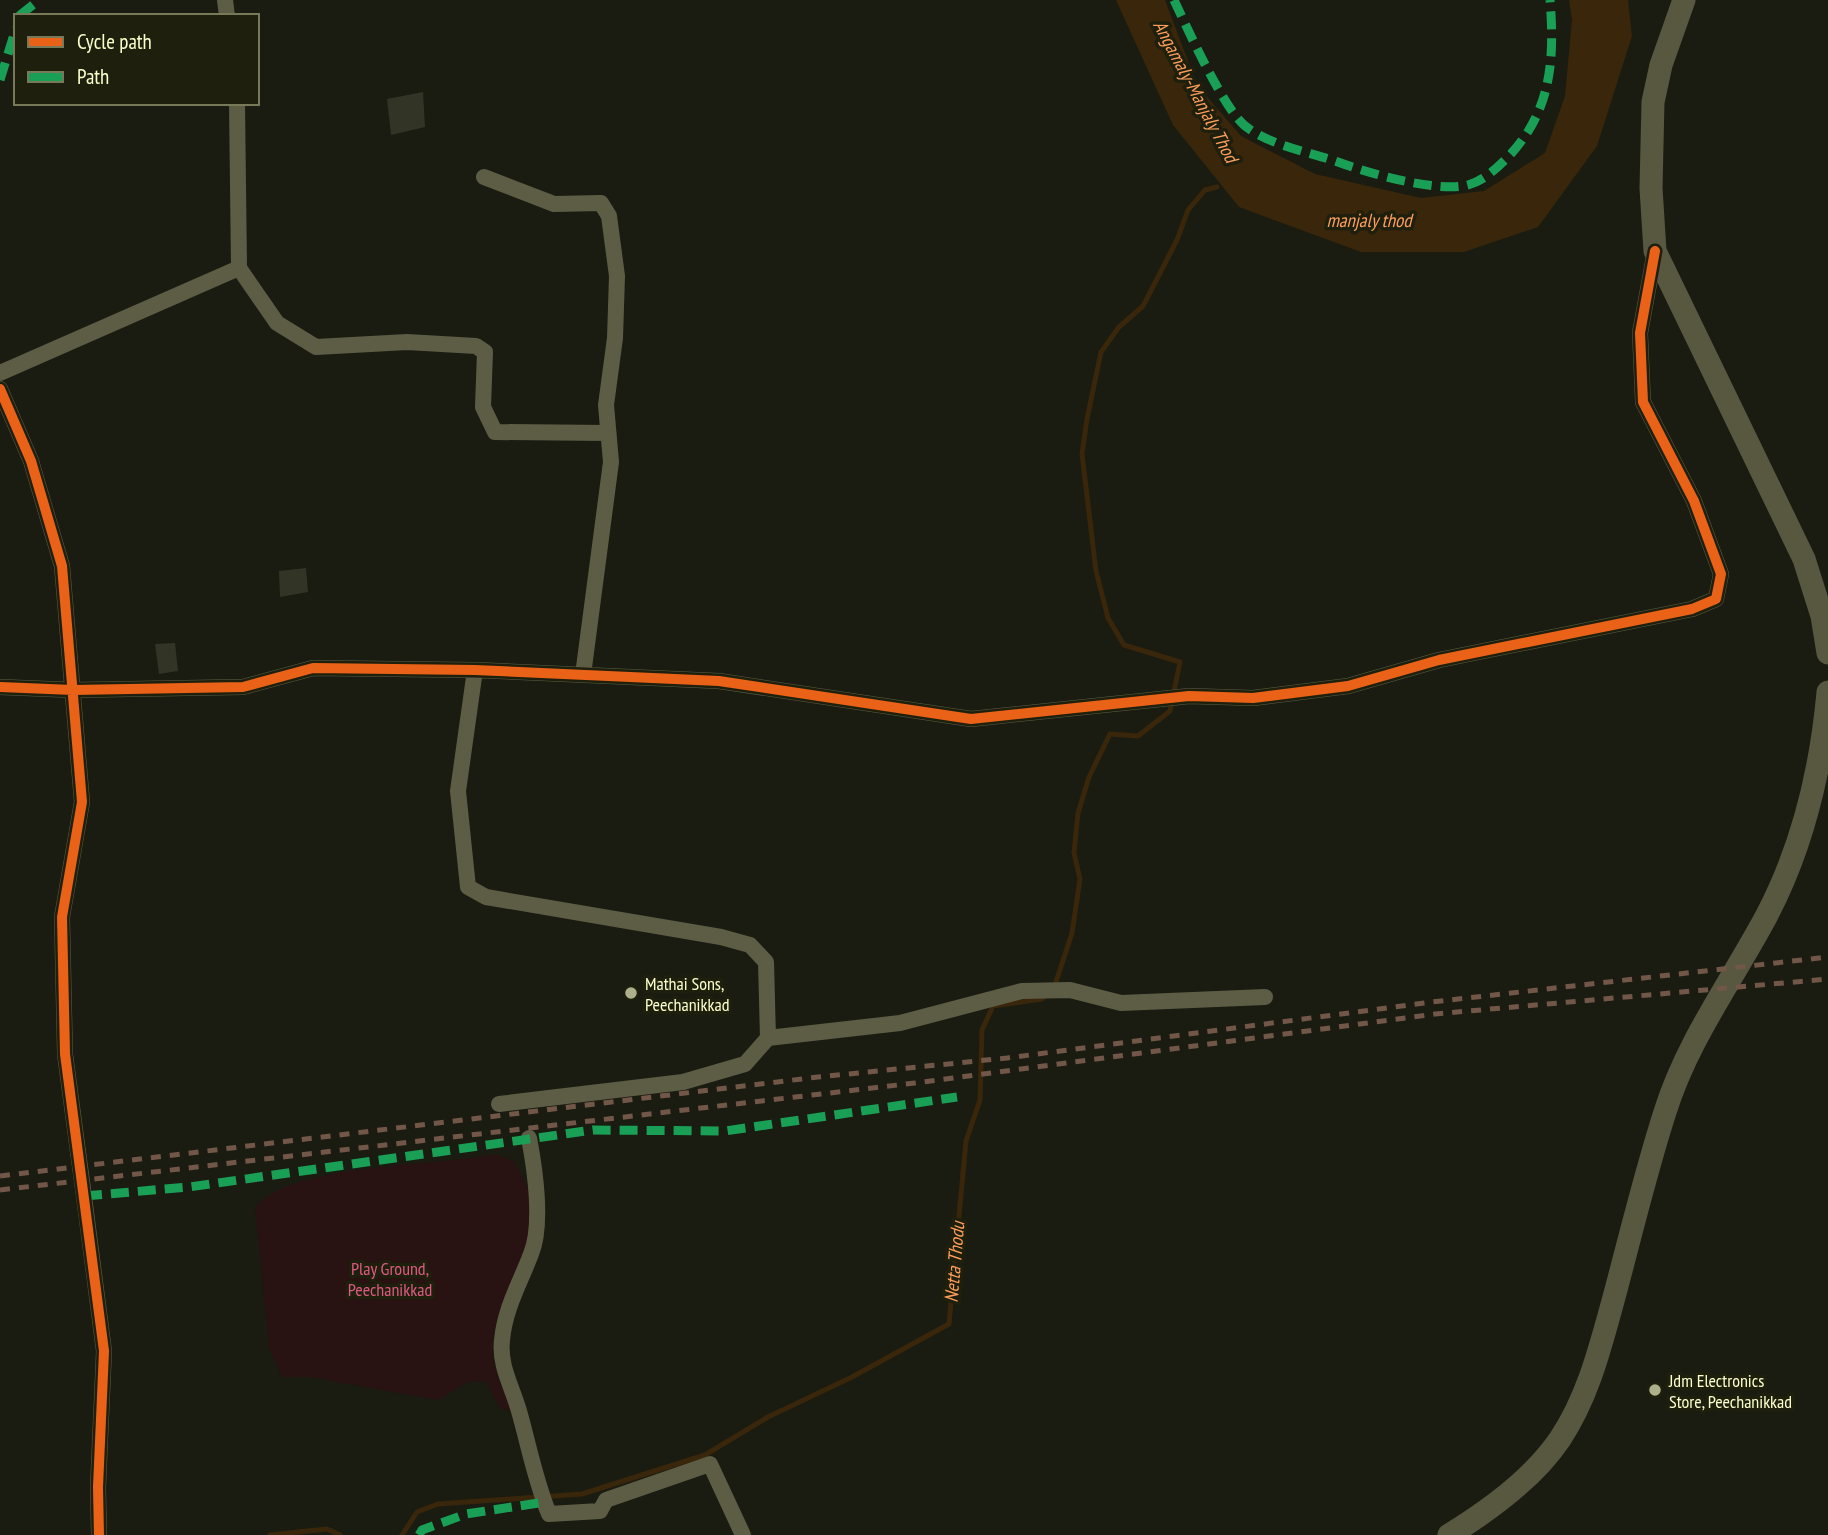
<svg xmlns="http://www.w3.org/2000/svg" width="1828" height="1535" viewBox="0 0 1828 1535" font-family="'PT Sans Narrow',sans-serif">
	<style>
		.green { fill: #281212 }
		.water { fill: #3a260a }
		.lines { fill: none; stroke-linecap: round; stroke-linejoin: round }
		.stream { stroke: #3a260a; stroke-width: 5 }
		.building { fill: #323426 }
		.minor { stroke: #5d5d46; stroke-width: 16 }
		.secondary { stroke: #585840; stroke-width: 23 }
		.rail { stroke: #725647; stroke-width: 5; stroke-dasharray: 10 9; stroke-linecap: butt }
		.minor-bridge { stroke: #5d5d46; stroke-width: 16 }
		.quiet { stroke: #1a9f57; stroke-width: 9; stroke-dasharray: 18 9; stroke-linecap: butt }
		.cycleway-casing { stroke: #1e200d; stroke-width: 15 }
		.cycleway { stroke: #ea6118; stroke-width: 10 }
		.poi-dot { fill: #adb08b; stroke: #1e200d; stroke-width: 2.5 }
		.labels { text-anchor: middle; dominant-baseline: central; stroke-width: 7; stroke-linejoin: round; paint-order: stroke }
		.poi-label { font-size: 18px; fill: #fcffcc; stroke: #1e200d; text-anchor: start }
		.park-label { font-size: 18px; fill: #df5982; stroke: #1e200d }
		.water-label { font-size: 19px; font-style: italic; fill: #ff9d5a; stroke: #1e200d }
	</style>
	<rect width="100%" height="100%" fill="#1a1c11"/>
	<!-- green -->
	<path class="green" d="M496 1154 515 1162C521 1175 532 1193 533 1207 539 1258 485 1306 494 1361 497 1378 507 1396 513 1412L500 1408 486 1381 468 1382 438 1400 310 1377H282L269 1348 255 1207C296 1162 435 1167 496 1154Z"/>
	<!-- water -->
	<path class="water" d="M1116 0H1165L1197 85 1241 136 1315 174 1421 198 1484 191 1545 153 1565 96 1572 20 1569 0H1628L1632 36 1597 146 1538 227 1464 252H1361L1239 207 1173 125Z"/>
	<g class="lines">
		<!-- stream -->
		<path class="stream" d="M1054 988 1072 933 1080 879 1074 853 1078 813 1089 777 1110 734 1138 736 1170 711 1180 662 1124 645 1108 618 1096 571 1082 454 1087 419 1101 352 1119 327 1143 306 1177 240 1188 210 1205 190 1217 187
			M270 1535 327 1529 340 1535
			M402 1535 417 1512 438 1504 582 1494 705 1455 768 1417 852 1377 949 1324 966 1141 980 1100 982 1030 993 1006 1042 999 1047 994"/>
	</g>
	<!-- building -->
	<path class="building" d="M423 92 425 127 391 135 387 99Z
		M306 568 308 592 280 597 279 571Z
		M175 643 178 671 159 674 155 644Z"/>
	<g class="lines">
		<!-- minor -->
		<path class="minor" d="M225 0 227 16
			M237 103 239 268 277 323 316 347 407 342 476 346 485 352 483 407 495 432 608 433
			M484 177 554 204 601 203 609 216 617 276 615 338 606 405 611 462 583 675
			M0 373 239 268
			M0 389 31 461 62 566 82 802 62 917 65 1054 78 1152
			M475 670 458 791 468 887 486 897 721 937 750 945 766 962 768 1038
			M0 687 73 690 243 687 313 668 475 670 719 681 971 719 1189 696 1253 698 1348 686 1439 660 1692 609 1716 599 1721 574 1694 501 1643 402 1640 333 1655 251
			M499 1104 683 1082 745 1064 768 1038 900 1023 1022 991 1070 990 1121 1003 1265 997
			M529 1138C535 1169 543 1225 531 1254 520 1283 505 1308 502 1340 499 1366 512 1386 519 1411 529 1446 535 1480 549 1514L600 1511 606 1500 710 1464 743 1535
			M83 1189 104 1351 98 1487 99 1535"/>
		<!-- secondary -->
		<path class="secondary" d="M1684 0 1661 65 1653 102 1651 188 1655 251 1804 559 1822 616 1828 653
			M1449 1535C1490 1510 1533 1479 1560 1439 1588 1397 1600 1348 1613 1301 1630 1238 1645 1174 1665 1112 1687 1041 1733 979 1767 915 1804 844 1821 770 1828 692"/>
		<!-- rail -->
		<path class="rail" d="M0 1176 818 1077 1007 1058 1432 1002 1828 957
			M0 1190 915 1083 1435 1014 1828 979"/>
		<!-- minor-bridge -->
		<path class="minor-bridge" d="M78 1152 83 1189"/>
		<!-- quiet -->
		<path class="quiet" d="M1174 0C1187 28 1223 107 1244 125 1268 145 1309 152 1338 162 1367 173 1438 193 1468 185 1483 181 1496 169 1507 158 1551 113 1555 61 1550 0
			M19 16 39 0
			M0 80 16 28
			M84 1196 189 1187 593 1130 725 1131 957 1097
			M419 1535 422 1530 466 1514 545 1502"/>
		<!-- cycleway casing -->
		<g class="cycleway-casing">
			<path id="cycleway" d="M0 389 31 461 62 566 82 802 62 917 65 1054 104 1351 98 1487 99 1535
				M0 687 73 690 243 687 313 668 475 670 719 681 971 719 1189 696 1253 698 1348 686 1439 660 1692 609 1716 599 1721 574 1694 501 1643 402 1640 333 1655 251"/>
		</g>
		<!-- cycleway -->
		<use href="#cycleway" class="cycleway"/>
	</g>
	<!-- markers -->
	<g class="poi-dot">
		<circle cx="631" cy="993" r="7"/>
		<circle cx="1655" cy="1390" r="7"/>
	</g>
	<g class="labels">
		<!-- poi labels -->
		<g class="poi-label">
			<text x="645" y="983">Mathai Sons,<tspan x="645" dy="21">Peechanikkad</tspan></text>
			<text x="1669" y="1380">Jdm Electronics<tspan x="1669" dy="21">Store, Peechanikkad</tspan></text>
		</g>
		<!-- park labels -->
		<g class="park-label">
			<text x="390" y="1268">Play Ground,<tspan x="390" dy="21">Peechanikkad</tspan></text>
		</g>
		<!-- water labels -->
		<g class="water-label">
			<text transform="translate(1196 91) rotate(62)">Angamaly-Manjaly Thod</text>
			<text x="1369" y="220">manjaly thod</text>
			<text transform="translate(954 1262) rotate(-85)">Netta Thodu</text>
		</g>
	</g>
	<!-- legend -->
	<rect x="14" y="14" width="245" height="91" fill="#1e200d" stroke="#777959" stroke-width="2"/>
	<rect x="28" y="37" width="35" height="10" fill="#ea6118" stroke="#777959" stroke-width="2"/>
	<text x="77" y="49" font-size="21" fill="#fcffcc">Cycle path</text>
	<rect x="28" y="72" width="35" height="10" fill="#1a9f57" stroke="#777959" stroke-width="2"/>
	<text x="77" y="84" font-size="21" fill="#fcffcc">Path</text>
</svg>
